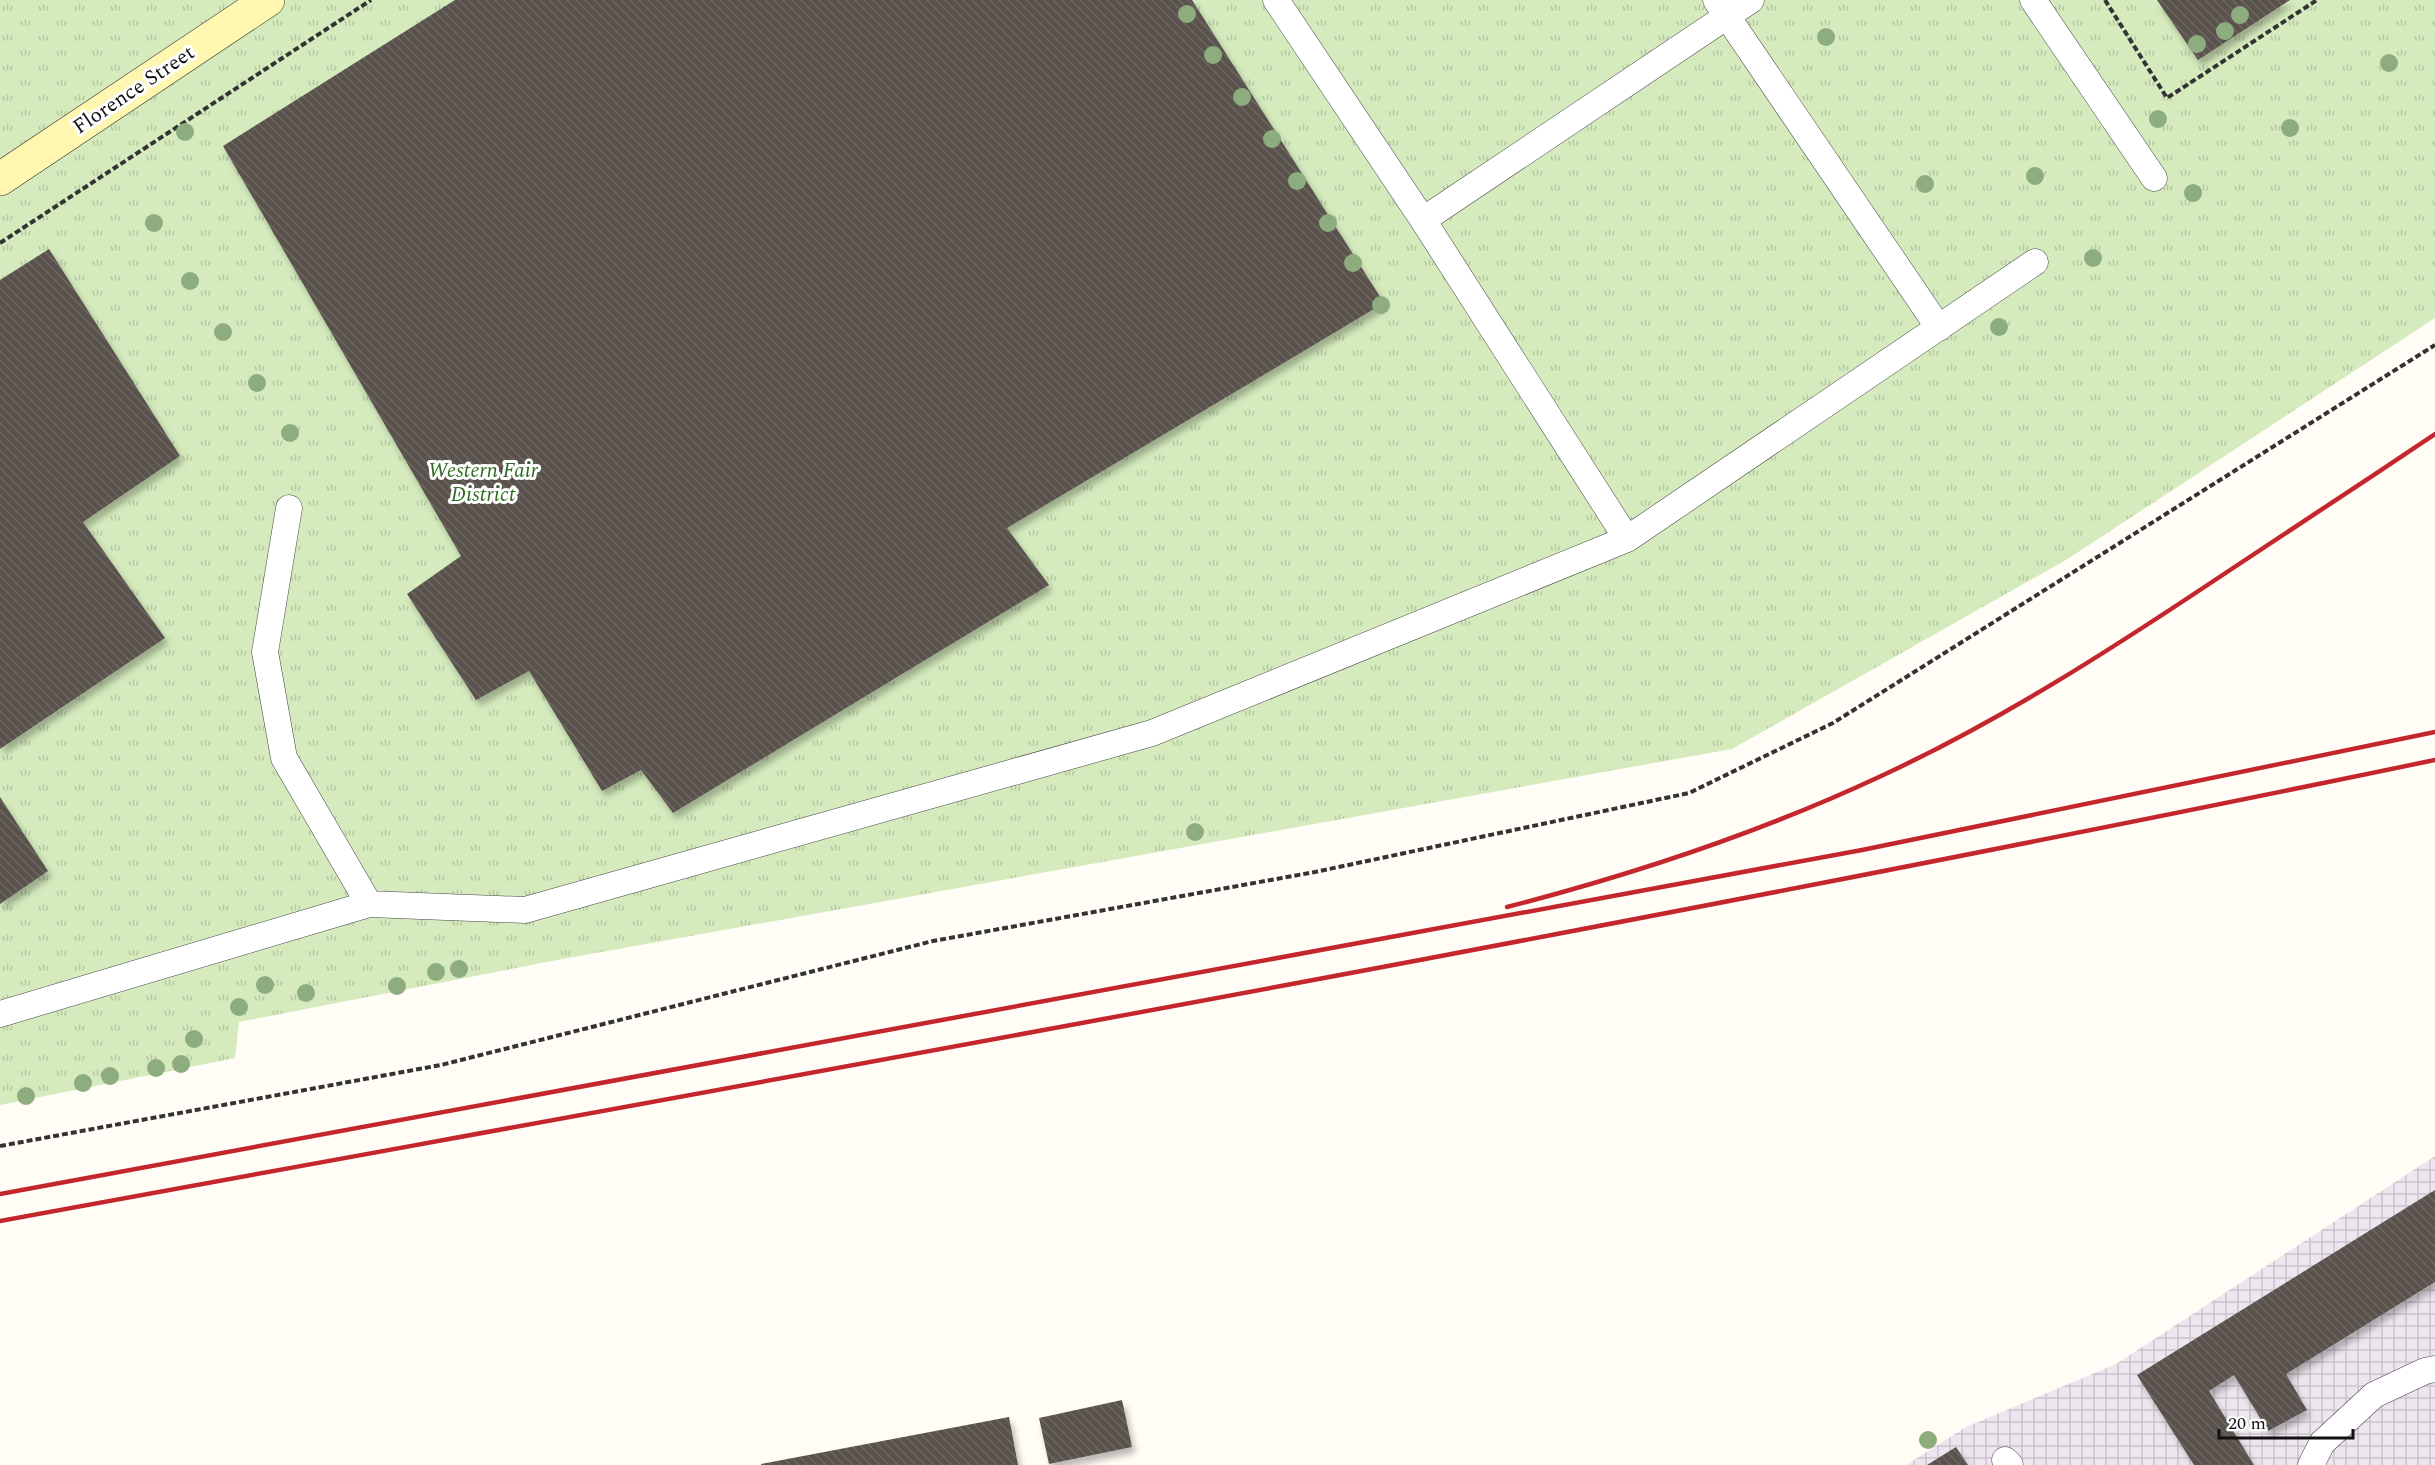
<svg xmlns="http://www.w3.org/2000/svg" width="2435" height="1465" viewBox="0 0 2435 1465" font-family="Spectral,serif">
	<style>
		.industrial { fill: url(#industrial-grid) }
		.park { fill: url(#park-tufts) }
		.building { fill: url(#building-back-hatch); filter: url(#shadow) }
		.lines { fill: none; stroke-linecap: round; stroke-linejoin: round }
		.lane-casing { stroke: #444; stroke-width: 27 }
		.secondary-casing { stroke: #333; stroke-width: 34 }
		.path { stroke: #333; stroke-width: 4; stroke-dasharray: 6 3; stroke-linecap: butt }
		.lane { stroke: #fff; stroke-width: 26 }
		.secondary { stroke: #fff6b0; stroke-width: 33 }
		.rail { stroke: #c4262e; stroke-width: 4.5 }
		.tree { fill: #8dad7f }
		.labels { text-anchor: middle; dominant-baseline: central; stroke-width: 6; stroke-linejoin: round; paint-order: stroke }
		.street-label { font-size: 21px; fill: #111; stroke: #fff }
		.park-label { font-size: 21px; font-style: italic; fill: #2f6b1f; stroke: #fff }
	</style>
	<defs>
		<pattern id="industrial-grid" width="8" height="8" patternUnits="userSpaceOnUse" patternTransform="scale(1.5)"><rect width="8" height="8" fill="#eee6ef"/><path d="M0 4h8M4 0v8" fill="none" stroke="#cbc4cc"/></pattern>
		<pattern id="park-tufts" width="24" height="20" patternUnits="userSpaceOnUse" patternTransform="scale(1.5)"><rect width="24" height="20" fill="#d5ebbd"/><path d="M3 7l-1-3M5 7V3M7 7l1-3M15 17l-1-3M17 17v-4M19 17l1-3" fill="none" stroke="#b6c8a1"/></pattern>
		<pattern id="building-back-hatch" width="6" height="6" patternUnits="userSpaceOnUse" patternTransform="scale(1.5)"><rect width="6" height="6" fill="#5a524d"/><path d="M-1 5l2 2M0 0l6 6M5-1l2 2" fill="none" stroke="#6d6662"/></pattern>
		<filter id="shadow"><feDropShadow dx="3.5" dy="6" stdDeviation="3" flood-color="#0004"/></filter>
	</defs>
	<rect width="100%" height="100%" fill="#fffdf5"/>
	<!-- industrial -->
	<path class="industrial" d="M2435 1156V1465H1906L1966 1427 2116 1364Z"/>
	<!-- park -->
	<path class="park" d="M0 0H2435V318L2066 560 1732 749 557 960 239 1022 235 1058 0 1105Z"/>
	<!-- building -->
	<path class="building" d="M455 0H1192L1384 303 1007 528 1049 585 673 813 641 770 602 791 529 671 476 700 407 594 461 556 223 146Z
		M2157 0H2290L2198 60Z
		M49 249 180 456 83 522 165 638 0 749V280Z
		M0 797 48 871 0 904Z
		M2435 1190V1282L2286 1374 2307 1410 2268 1431 2234 1375 2209 1391 2254 1465H2194L2137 1375Z
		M1122 1400 1132 1447 1049 1464 1039 1418Z
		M1009 1417 1018 1465H761V1464Z
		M1956 1447 1968 1465H1927Z"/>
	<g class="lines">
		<!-- lane casing -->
		<g class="lane-casing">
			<path id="lane" d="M1276 0 1423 220 1627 539 2035 262
				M1716 0 1939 328
				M2033 0 2154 178
				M1423 220 1751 0
				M289 508 265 652 284 758 369 904 525 910 1152 733 1627 539
				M0 1014 369 904
				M2005 1460 2010 1465
				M2311 1465 2322 1443 2374 1395 2425 1371 2435 1369"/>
		</g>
		<!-- secondary casing -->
		<g class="secondary-casing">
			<path id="secondary" d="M0 179 268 0"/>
		</g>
		<!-- path -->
		<path class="path" d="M2105 0 2167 98 2317 0
			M0 243 371 0
			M0 1146 441 1065 933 941 1315 872 1689 793 1833 723 2435 345"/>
		<!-- lane -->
		<use href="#lane" class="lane"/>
		<!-- secondary -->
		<use href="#secondary" class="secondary"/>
		<!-- rail -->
		<path class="rail" d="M1507 907C1635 874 1759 833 1879 777 1998 722 2107 652 2215 580 2289 531 2362 483 2435 434
			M0 1194 1862 850 2435 732
			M0 1221C813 1072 1626 928 2435 760"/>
	</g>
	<!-- trees -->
	<g class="tree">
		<circle cx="1187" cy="14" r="9"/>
		<circle cx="2240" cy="15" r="9"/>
		<circle cx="2225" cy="31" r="9"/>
		<circle cx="1826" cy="37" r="9"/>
		<circle cx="2197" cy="44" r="9"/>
		<circle cx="1213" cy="55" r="9"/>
		<circle cx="2389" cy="63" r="9"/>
		<circle cx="1242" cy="97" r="9"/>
		<circle cx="2158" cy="119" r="9"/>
		<circle cx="2290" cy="128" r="9"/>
		<circle cx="185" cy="132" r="9"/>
		<circle cx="1272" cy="139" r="9"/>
		<circle cx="2035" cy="176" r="9"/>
		<circle cx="1297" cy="181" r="9"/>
		<circle cx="1925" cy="184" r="9"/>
		<circle cx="2193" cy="193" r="9"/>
		<circle cx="154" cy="223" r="9"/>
		<circle cx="1328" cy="223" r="9"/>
		<circle cx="2093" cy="258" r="9"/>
		<circle cx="1353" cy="263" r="9"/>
		<circle cx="190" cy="281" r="9"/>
		<circle cx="1381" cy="305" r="9"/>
		<circle cx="1999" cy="327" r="9"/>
		<circle cx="223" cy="332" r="9"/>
		<circle cx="257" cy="383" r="9"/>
		<circle cx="290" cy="433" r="9"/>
		<circle cx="1195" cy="832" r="9"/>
		<circle cx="459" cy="969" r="9"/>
		<circle cx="436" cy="972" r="9"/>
		<circle cx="265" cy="985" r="9"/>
		<circle cx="397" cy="986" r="9"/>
		<circle cx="306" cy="993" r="9"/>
		<circle cx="239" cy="1007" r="9"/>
		<circle cx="194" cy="1039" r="9"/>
		<circle cx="181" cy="1064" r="9"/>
		<circle cx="156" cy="1068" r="9"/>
		<circle cx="110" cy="1076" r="9"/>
		<circle cx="83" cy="1083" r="9"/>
		<circle cx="26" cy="1096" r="9"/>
		<circle cx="1928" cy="1440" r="9"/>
	</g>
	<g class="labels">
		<!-- street labels -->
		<g class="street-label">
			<text transform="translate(134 90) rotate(-34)">Florence Street</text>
		</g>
		<!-- park labels -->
		<g class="park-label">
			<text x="483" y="471">Western Fair<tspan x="483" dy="24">District</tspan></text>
		</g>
	</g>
	<!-- scale -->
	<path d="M2219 1429v9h134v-9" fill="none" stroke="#111111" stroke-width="3"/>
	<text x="2228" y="1429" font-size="18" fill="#111111" stroke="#ffffff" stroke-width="4.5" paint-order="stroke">20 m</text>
</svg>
